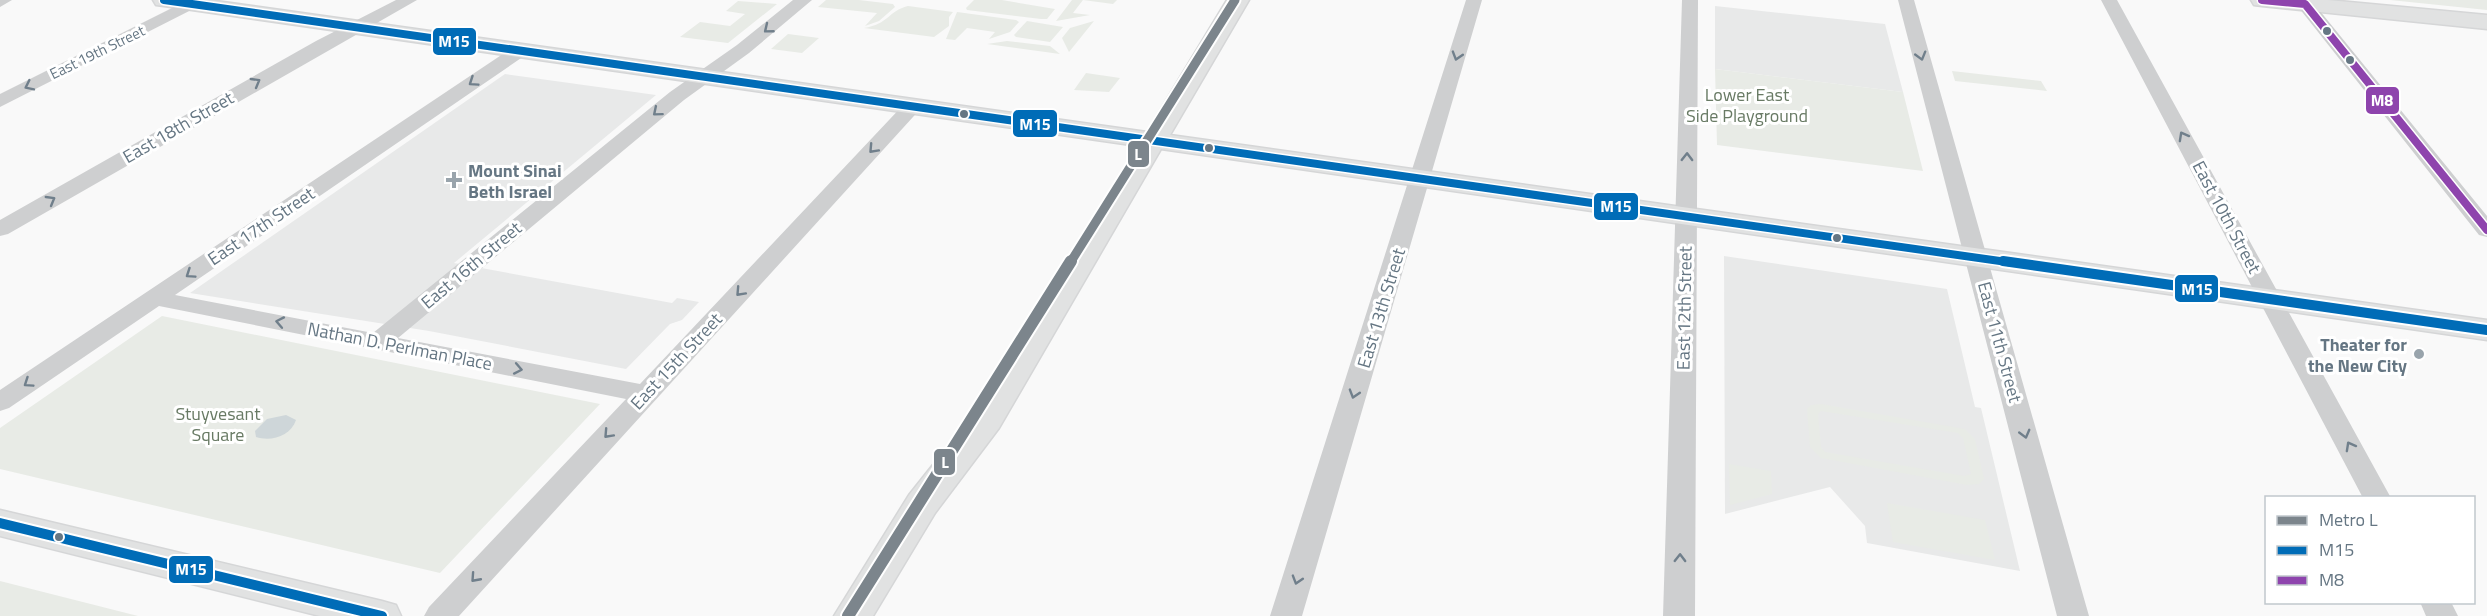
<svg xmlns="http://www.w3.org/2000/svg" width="2487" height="616" viewBox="0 0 2487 616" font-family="'Titillium Web',sans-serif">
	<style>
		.built { fill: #e8e9e9 }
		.green { fill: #e8ebe6; fill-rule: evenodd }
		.water { fill: #ced6d9 }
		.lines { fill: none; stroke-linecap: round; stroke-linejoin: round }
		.major-casing { stroke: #d5d6d7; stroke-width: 3 }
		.minor { fill: #cecfd0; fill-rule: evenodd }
		.major { fill: #e1e2e2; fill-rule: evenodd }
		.bus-1-far1-casing { stroke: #fff; stroke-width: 11 }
		.bus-1-casing { stroke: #fff; stroke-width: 14 }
		.bus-2-casing { stroke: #fff; stroke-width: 11 }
		.bus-1-far1 { stroke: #006cb7; stroke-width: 8 }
		.bus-1 { stroke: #006cb7; stroke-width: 10 }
		.bus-2 { stroke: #8e44ad; stroke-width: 8 }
		.metro-1-far1-casing { stroke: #fff; stroke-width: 13 }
		.metro-1-casing { stroke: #fff; stroke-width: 16 }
		.metro-1-far1 { stroke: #7c858c; stroke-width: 9 }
		.metro-1 { stroke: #7c858c; stroke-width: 12 }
		.oneway { stroke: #707f8b }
		.bus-dot { fill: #657683; stroke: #fff; stroke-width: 2 }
		.poi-dot { fill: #99a4ac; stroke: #fff; stroke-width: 2 }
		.labels { text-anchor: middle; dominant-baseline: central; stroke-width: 6; stroke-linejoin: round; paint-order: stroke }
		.far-street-label { font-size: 15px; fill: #657683; stroke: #fff }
		.park-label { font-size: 18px; fill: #687a64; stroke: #fff }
		.street-label { font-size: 18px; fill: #657683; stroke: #fff }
		.poi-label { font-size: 18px; font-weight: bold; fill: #657683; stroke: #fff; text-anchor: start }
		.line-badge { stroke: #fff; stroke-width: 2 }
		.badge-label { font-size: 16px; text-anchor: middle; font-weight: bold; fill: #fff }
	</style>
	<rect width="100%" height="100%" fill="#f9f9f9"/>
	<!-- built -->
	<path class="built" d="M1715 6 1885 24 1903 92 1715 69Z
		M505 74 656 95 454 263 672 303 677 298 699 302 682 320 670 324 626 369 429 331 190 293Z
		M1724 256 1947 289 1975 407 1981 408 2020 571 1867 543 1865 526 1830 487 1725 514Z"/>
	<!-- green -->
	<path class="green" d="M826 0H859L893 4 895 7 879 21 865 26 877 13 818 7Z
		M974 0H1002L1055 9 1047 19H1041L967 10 966 8Z
		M1072 0H1117L1113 4 1083 0 1073 13 1090 15 1056 21Z
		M2390 0H2487V10Z
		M738 1 777 4 728 43 680 37 700 22 730 26 745 14 726 11Z
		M908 6 953 12 949 17V26L934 37 864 28C889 24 888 11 908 6Z
		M957 12 1016 20 1019 22 1010 32 989 39 995 32 967 28 955 40 946 39Z
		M1027 21 1063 27 1050 42 1016 37 1014 35Z
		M1094 21 1069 52 1062 38 1070 28Z
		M788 34 819 38 802 53 771 49Z
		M1007 41 1050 46 1060 54 987 44Z
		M1715 69 1903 92 1923 171 1717 145Z
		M1952 71 2041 81 2047 91 1955 81Z
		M1086 73 1120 78 1109 92 1074 90Z
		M162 316 600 404 440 573 0 469V428Z
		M1821 404 1965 429 1975 439 1984 479 1979 484 1967 485 1821 458 1810 447 1807 409 1811 405ZM1821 411 1958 433 1963 438 1971 474 1964 476 1825 452 1821 447 1818 414Z
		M1729 464 1771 471 1772 494 1730 505Z
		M1887 503 1985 520 1995 560 1893 542Z
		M0 581 138 616H0Z"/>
	<!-- water -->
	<path class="water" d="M286 415 296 420C291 436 271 442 256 437L255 431 267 419Z"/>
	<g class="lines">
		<!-- major casing -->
		<g class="major-casing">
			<path id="major" d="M153 0H209L1147 132 1227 0H1249L1170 135 2487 320V340L1161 149 999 428 935 513 873 616H834L909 495 975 412 1138 146 164 6 156 5Z
				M2251 0H2328L2487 15V29L2262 6 2254 5Z
				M0 510 382 601 396 605 401 616H320L0 536Z"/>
		</g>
		<!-- minor -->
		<path class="minor" d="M0 0H12L0 7Z
			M188 0H200L203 4 0 107V94Z
			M396 0H417L8 234 0 236V220L316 41Z
			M793 0H812L749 53 684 100 398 338 640 384 906 102H920L923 106 459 616H424L429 607 626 399 159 306 9 408 0 411V390L515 46H527L530 50 527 54 175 295 373 333 670 92 737 45Z
			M1466 0H1482L1302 616H1270Z
			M1682 0H1698L1695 616H1663Z
			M1898 0H1914L2089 616H2057Z
			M2101 0H2117L2391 498H2363Z
			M2299 0H2311L2487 216V237L2479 235 2299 8 2296 4Z
			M2420 602H2451L2458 616H2426Z"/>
		<!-- major -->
		<use href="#major" class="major"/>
		<!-- bus-1-far1 casing -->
		<g class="bus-1-far1-casing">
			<path id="bus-1-far1" d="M164 0 2014 263"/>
		</g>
		<!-- bus-1 casing -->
		<g class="bus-1-casing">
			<path id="bus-1" d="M2003 261 2487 330
				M0 523 382 616"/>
		</g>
		<!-- bus-2 casing -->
		<g class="bus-2-casing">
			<path id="bus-2" d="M2262 0 2305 4 2487 230"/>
		</g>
		<!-- bus-1-far1 -->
		<use href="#bus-1-far1" class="bus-1-far1"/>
		<!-- bus-1 -->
		<use href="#bus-1" class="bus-1"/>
		<!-- bus-2 -->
		<use href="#bus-2" class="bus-2"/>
		<!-- metro-1-far1 casing -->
		<g class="metro-1-far1-casing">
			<path id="metro-1-far1" d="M1070 263 1235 0"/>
		</g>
		<!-- metro-1 casing -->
		<g class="metro-1-casing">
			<path id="metro-1" d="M848 616 1071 261"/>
		</g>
		<!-- metro-1-far1 -->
		<use href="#metro-1-far1" class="metro-1-far1"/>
		<!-- metro-1 -->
		<use href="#metro-1" class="metro-1"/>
	</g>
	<!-- one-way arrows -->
	<defs><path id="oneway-chevron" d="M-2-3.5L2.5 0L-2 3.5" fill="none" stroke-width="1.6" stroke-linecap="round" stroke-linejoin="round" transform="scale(1.5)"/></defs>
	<g class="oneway">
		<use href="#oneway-chevron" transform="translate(768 29) rotate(141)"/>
		<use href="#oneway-chevron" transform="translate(1457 56) rotate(107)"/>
		<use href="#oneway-chevron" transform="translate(1921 56) rotate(74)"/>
		<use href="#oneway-chevron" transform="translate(256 82) rotate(-30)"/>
		<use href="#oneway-chevron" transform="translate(473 82) rotate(146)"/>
		<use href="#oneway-chevron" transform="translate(29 86) rotate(154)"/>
		<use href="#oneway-chevron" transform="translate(657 112) rotate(140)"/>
		<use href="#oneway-chevron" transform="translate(2183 136) rotate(-119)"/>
		<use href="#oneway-chevron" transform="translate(873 149) rotate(133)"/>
		<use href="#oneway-chevron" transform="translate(1687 157) rotate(-89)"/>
		<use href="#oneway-chevron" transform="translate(51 200) rotate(-30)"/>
		<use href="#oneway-chevron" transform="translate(190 274) rotate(146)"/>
		<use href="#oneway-chevron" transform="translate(740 292) rotate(133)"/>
		<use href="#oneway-chevron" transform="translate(280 322) rotate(-169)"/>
		<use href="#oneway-chevron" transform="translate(518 369) rotate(11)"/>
		<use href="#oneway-chevron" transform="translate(28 383) rotate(146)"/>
		<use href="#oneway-chevron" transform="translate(1354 394) rotate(107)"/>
		<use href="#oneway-chevron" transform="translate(608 434) rotate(133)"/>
		<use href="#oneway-chevron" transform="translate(2025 434) rotate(75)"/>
		<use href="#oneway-chevron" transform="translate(2350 446) rotate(-119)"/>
		<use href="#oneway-chevron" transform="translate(1680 558) rotate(-89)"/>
		<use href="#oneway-chevron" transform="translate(475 578) rotate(132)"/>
		<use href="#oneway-chevron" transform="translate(1297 580) rotate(107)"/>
	</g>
	<!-- markers -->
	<g class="bus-dot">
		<circle cx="2327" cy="31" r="5"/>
		<circle cx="2350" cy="60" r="5"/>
		<circle cx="964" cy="114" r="5"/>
		<circle cx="1209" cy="148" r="5"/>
		<circle cx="1837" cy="238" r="5"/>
		<circle cx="59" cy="537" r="5"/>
	</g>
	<g class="poi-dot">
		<path d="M451 171h6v6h6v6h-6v6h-6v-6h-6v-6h6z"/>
		<circle cx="2419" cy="354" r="6"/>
	</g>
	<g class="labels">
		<!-- far-street labels -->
		<g class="far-street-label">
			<text transform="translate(97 52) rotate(-26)">East 19th Street</text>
		</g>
		<!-- park labels -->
		<g class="park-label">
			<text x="1747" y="94">Lower East<tspan x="1747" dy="21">Side Playground</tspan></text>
			<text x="218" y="413">Stuyvesant<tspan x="218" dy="21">Square</tspan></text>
		</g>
		<!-- street labels -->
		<g class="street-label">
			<text transform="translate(178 127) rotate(-30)">East 18th Street</text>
			<text transform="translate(2227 217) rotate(62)">East 10th Street</text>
			<text transform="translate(261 226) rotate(-34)">East 17th Street</text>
			<text transform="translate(471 265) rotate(-40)">East 16th Street</text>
			<text transform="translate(1381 308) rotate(-73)">East 13th Street</text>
			<text transform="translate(1684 308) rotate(-89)">East 12th Street</text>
			<text transform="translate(2000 342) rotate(75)">East 11th Street</text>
			<text transform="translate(400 346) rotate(11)">Nathan D. Perlman Place</text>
			<text transform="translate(676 361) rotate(-47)">East 15th Street</text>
		</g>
		<!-- poi labels -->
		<g class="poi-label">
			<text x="468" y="170">Mount Sinai<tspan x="468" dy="21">Beth Israel</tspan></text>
			<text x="2407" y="344" text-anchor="end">Theater for<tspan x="2407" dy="21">the New City</tspan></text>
		</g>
	</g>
	<g class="line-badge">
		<rect x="432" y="27" width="45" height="29" rx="6" fill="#006cb7"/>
		<rect x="2365" y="86" width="35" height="29" rx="6" fill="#8e44ad"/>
		<rect x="1012" y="109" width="46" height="29" rx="6" fill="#006cb7"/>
		<rect x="1127" y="140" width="23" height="28" rx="6" fill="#7c858c"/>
		<rect x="1593" y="192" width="46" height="29" rx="6" fill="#006cb7"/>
		<rect x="2174" y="274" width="45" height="29" rx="6" fill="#006cb7"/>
		<rect x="933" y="448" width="23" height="28" rx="6" fill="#7c858c"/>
		<rect x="168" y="555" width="46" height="29" rx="6" fill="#006cb7"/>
	</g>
	<g class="badge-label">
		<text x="454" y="47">M15</text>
		<text x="2382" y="106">M8</text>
		<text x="1035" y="130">M15</text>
		<text x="1138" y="160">L</text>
		<text x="1616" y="212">M15</text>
		<text x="2197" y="295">M15</text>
		<text x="945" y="468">L</text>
		<text x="191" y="575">M15</text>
	</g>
	<!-- legend -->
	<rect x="2265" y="496" width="210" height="108" fill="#ffffff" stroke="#c1c8cd" stroke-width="1.5"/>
	<rect x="2277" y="516" width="30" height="9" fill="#7c858c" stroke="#c1c8cd" stroke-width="1.5"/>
	<text x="2319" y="526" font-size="18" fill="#657683">Metro L</text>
	<rect x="2277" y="546" width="30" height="9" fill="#006cb7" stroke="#c1c8cd" stroke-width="1.5"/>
	<text x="2319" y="556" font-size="18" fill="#657683">M15</text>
	<rect x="2277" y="576" width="30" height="9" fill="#8e44ad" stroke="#c1c8cd" stroke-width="1.5"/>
	<text x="2319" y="586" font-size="18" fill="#657683">M8</text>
</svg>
